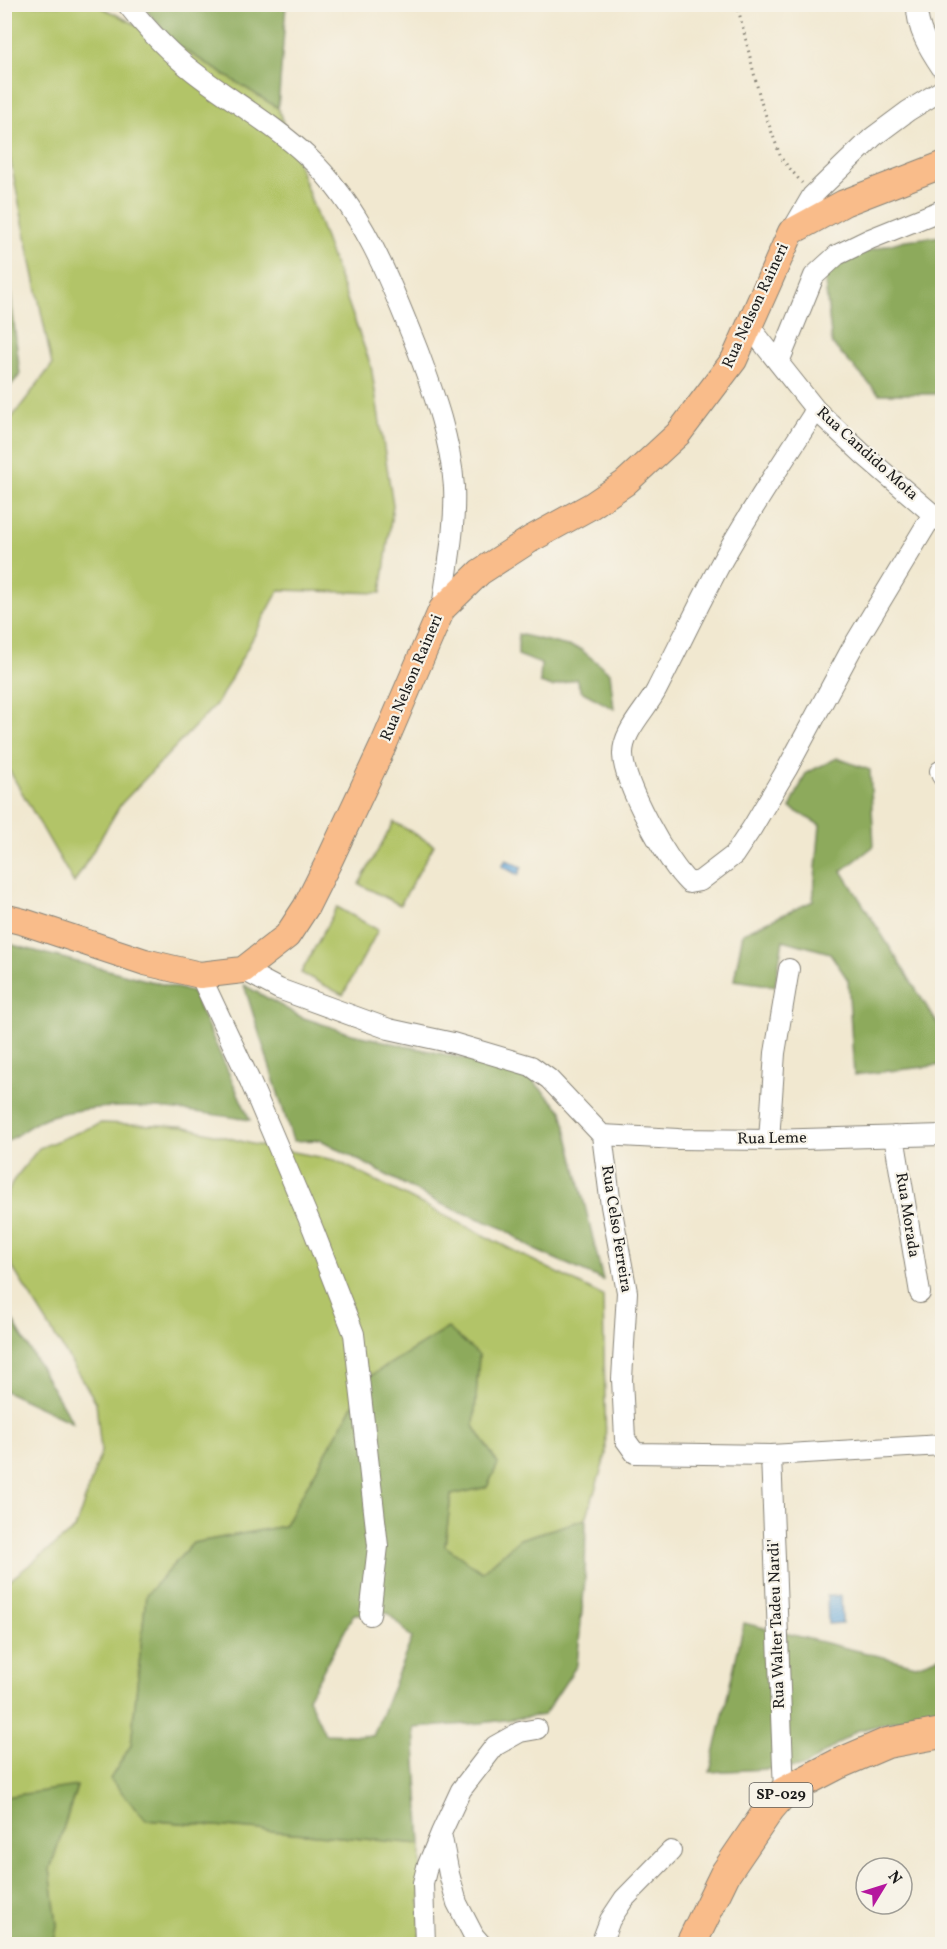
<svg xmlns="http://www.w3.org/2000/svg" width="947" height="1949" viewBox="0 0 947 1949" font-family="Vollkorn,serif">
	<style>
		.green { fill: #b2c467; stroke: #677042; stroke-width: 1.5 }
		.forest { fill: #8daa5c; stroke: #54633c; stroke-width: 1.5; fill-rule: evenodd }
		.water { fill: #66a7d9; stroke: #41627a; stroke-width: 1.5 }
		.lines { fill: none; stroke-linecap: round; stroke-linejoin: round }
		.minor-casing { stroke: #868276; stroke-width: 22 }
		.major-casing { stroke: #868276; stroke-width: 28 }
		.highway-casing { stroke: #868276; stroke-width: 32 }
		.path { stroke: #868276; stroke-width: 3; stroke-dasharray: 1.5 4.5; stroke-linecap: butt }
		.minor { stroke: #fff; stroke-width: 20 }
		.major { stroke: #f9bc8a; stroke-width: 26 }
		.highway { stroke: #f9bc8a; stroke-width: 30 }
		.labels { text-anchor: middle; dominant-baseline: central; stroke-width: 4.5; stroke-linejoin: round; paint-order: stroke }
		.shield { fill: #f7f3e8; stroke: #5e5c59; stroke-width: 1.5 }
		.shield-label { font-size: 15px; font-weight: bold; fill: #1c1c1c }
		.street-label { font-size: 16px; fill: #1c1c1c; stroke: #f7f3e8 }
	</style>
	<rect width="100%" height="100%" fill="#f7f3e8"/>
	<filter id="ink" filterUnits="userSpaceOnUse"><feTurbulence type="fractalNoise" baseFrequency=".0167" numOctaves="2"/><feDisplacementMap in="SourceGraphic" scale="12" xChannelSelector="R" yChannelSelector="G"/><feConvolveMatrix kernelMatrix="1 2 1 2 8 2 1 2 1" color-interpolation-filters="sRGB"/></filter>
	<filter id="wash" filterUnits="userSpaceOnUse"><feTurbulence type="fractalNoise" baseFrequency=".008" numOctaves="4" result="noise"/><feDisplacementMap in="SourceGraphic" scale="24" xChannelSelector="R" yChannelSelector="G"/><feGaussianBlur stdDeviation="1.35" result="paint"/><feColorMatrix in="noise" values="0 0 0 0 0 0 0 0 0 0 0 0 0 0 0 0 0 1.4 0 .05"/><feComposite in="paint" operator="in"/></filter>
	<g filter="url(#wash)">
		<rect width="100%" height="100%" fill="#f1e8d0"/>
		<!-- green -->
		<path class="green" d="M5 5H97L175 44 278 108 371 366 393 505 381 593 279 590 218 702 121 804 74 883 5 763 4 428 52 365 5 134Z
			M394 822 434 845 400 905 359 884Z
			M337 907 378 930 343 995 301 973Z
			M101 1123 182 1126 252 1144 335 1160 603 1296 606 1455 586 1519 520 1539 482 1572 445 1546 451 1495 487 1487 498 1464 474 1426 479 1355 370 1376 284 1526 193 1543 146 1595 131 1745 146 1820 421 1844 420 1944H54L57 1925 50 1869 77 1787 5 1797V1584L75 1529 101 1452 96 1402 14 1270 5 1245V1200L13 1181 39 1148Z"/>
		<!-- forest -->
		<path class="forest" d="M142 5H286L278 108 175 44Z
			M4 236 20 375 5 392H4Z
			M942 236V394H879L832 344 823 264 905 240Z
			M518 634 580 649 610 673 614 709 581 691 576 679 552 687 540 683 541 664 518 655Z
			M837 758 870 770 874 846 842 871 942 1031V1065L854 1075 848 980 830 953 783 940 775 986 734 980 743 933 813 901 820 825 790 808 806 773Z
			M5 943 192 992 250 1120C187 1110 109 1098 48 1117 33 1122 18 1135 5 1143Z
			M244 985 301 1017 352 1034 484 1063 531 1079 562 1111 603 1280 535 1250 502 1228 439 1203 321 1140 293 1141Z
			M4 1306 73 1423 5 1391Z
			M448 1328 479 1355 474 1426 498 1464 487 1487 451 1495 445 1546 482 1572 520 1539 586 1519 585 1579 577 1665 544 1715 481 1723 414 1728 421 1844 146 1820 110 1779 131 1745 146 1595 193 1543 284 1526 370 1376ZM388 1613 412 1638 373 1736 325 1734 308 1698 354 1614Z
			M744 1623 916 1665 942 1656V1713L908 1718 856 1731 804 1767 710 1772Z
			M77 1786 50 1869 57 1925 54 1944H5V1797Z"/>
		<!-- water -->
		<path class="water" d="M506 860 522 867 518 875 502 866Z
			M827 1596H841L842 1623 828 1624Z"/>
	</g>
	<g filter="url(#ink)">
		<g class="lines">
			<!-- minor casing -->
			<g class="minor-casing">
				<path id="minor" d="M127 4C147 29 169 53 194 72 231 101 272 123 307 156 362 207 391 282 418 351 434 394 451 441 454 487 456 527 447 569 442 609
					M917 4C916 28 929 49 942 68
					M791 232 812 196 873 137 908 111 942 90
					M750 327 816 410 865 456 942 522
					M779 362 814 276 837 255 870 239 942 210
					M816 410C784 460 751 509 722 561 699 604 678 648 656 691 646 710 622 732 623 755 624 785 667 862 689 883L700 881 734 855 752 828 787 769 851 650 933 514
					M940 771 942 776
					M243 970 279 989 389 1029 453 1043 531 1066 549 1079 602 1135 611 1206 627 1292 622 1379 625 1439 635 1453 771 1455 942 1445
					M200 975 250 1081 313 1229 354 1334 378 1546 370 1615
					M602 1135 678 1139 769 1140 942 1135
					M894 1136 920 1293
					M769 1140 775 1053 789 969
					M771 1455 784 1792
					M425 1944 423 1883 427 1867 441 1833
					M481 1944 474 1936 457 1903 449 1874 441 1833 461 1790 495 1746 520 1732 537 1729
					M601 1944 610 1920 624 1899 671 1851"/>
			</g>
			<!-- major casing -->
			<g class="major-casing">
				<path id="major" d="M4 917 24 922 145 962 200 975 243 970 287 936 306 907 330 859 383 746 442 609 480 572 531 539 591 506 625 483 678 434 734 360 791 232 844 203 942 165"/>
			</g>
			<!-- highway casing -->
			<g class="highway-casing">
				<path id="highway" d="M691 1944 725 1874 770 1808 784 1792 838 1764 887 1743 942 1733"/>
			</g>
			<!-- path -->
			<path class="path" d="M737 4 761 102 781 158 802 183"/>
			<!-- minor -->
			<use href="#minor" class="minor"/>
			<!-- major -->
			<use href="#major" class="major"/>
			<!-- highway -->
			<use href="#highway" class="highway"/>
		</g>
	</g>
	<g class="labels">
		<!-- shield labels -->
		<rect class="shield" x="749.5" y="1783" width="63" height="24" rx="4.5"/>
		<g class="shield-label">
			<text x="781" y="1795">SP-029</text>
		</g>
		<!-- street labels -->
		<g class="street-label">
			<text transform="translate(756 306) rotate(-65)">Rua Nelson Raineri</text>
			<text transform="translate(867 454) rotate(42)">Rua Candido Mota</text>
			<text transform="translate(412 678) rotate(-67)">Rua Nelson Raineri</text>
			<text transform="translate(772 1139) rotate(-1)">Rua Leme</text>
			<text transform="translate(907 1215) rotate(81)">Rua Morada</text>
			<text transform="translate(616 1229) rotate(81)">Rua Celso Ferreira</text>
			<text transform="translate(777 1624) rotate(-92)">Rua Walter Tadeu Nardi'</text>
		</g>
	</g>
	<!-- margin -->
	<rect width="947" height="1949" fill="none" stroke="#f7f3e8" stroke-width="24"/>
	<!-- north arrow -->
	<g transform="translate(884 1886) rotate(52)"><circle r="28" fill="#f7f3e8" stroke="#9f9d96" stroke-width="1.5"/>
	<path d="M0-4.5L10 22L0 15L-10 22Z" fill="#b5179e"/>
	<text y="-9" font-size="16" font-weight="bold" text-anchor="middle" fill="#1c1c1c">N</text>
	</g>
</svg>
